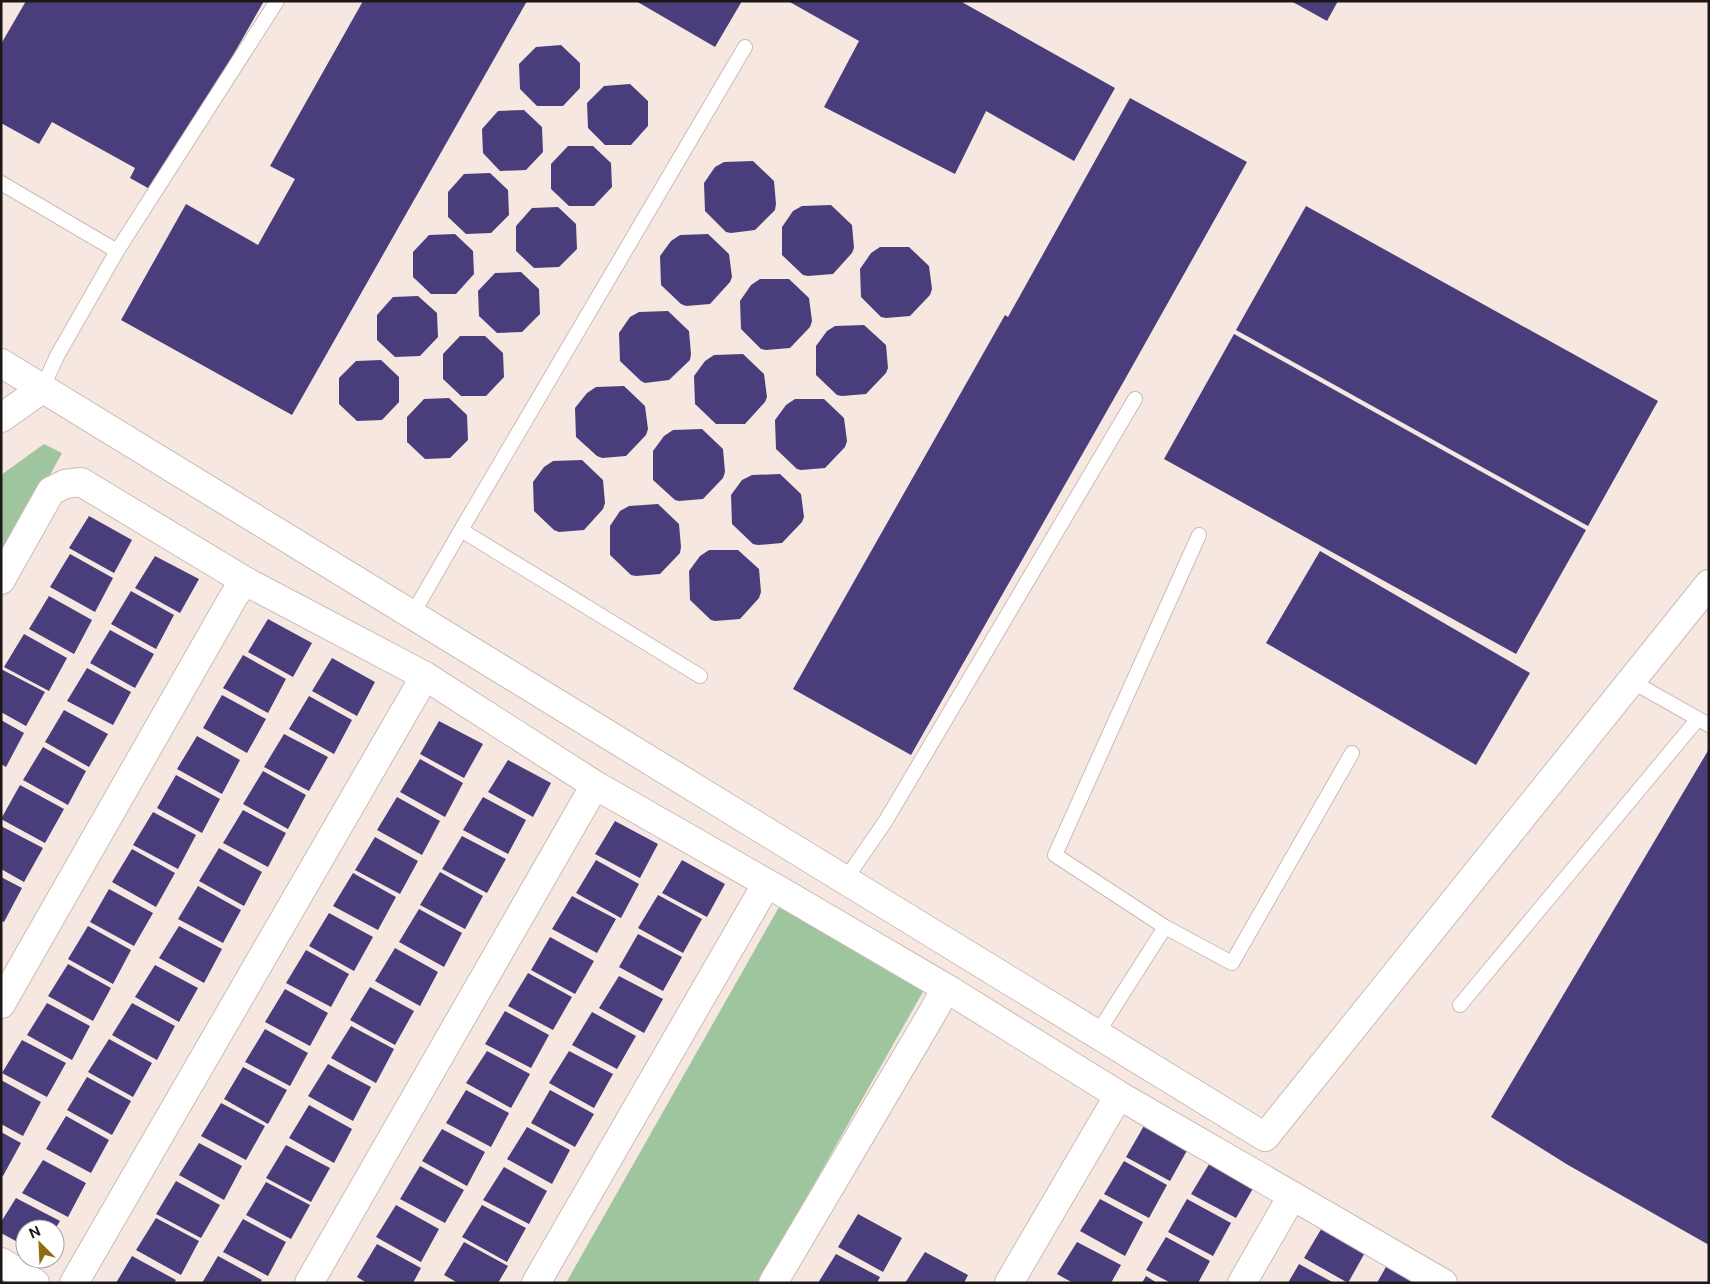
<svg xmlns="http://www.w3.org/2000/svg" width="1710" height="1284" viewBox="0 0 1710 1284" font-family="'Public Sans',sans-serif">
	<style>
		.green { fill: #9fc59f }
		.building { fill: #493e7b }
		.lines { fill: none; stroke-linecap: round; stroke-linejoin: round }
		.service-casing { stroke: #cbbcb6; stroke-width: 16 }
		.minor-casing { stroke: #cbbcb6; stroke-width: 30 }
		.service { stroke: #fff; stroke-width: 14 }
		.minor { stroke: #fff; stroke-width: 28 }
	</style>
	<rect width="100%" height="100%" fill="#f7e7e1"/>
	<!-- green -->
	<path class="green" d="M44 444 62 453 1 564V475Z
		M779 907 924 990 758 1283H566Z"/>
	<!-- building -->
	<path class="building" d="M26 1H264L155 192 130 178 135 168 52 122 39 144 1 123V44Z
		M363 1H527L292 415 121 320 186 204 258 245 295 179 270 166Z
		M636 1H742L715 47Z
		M788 1H960L1115 88 1074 161 986 111 955 174 824 107 859 41Z
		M1291 1H1338L1327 21Z
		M561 45 580 63V88L563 106H537L520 89 519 64 536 47Z
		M630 84 648 101V126L631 145H605L588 128 587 103 604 86Z
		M1130 98 1247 162 1124 381 911 755 793 689 1005 315 1008 317Z
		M524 110 542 127 543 152 526 170 500 171 483 153 482 129 498 111Z
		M568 146H593L611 163 612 187 594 206H569L551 189V164Z
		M753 161 774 181 776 204 775 210 755 230 731 233 726 232 705 211 704 183 715 167 724 162Z
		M490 173 508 190 509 215 491 233 466 234 448 217V192L464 174Z
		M831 205 852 225 854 248 852 253 833 274 808 276 803 275 782 255V227L793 211 802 206Z
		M1306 206 1658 401 1588 526 1236 330Z
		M558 207 576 224 577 249 559 267 534 268 516 251V226L532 208Z
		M455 234 473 251 474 274 456 294H431L413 277V252L429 235Z
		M708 234 729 254 732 277 730 282 710 304 686 306 681 304 661 285 660 256 671 241 680 235Z
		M880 247H909L929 266 932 289 930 295 910 316 886 318 881 317 861 297 860 269 871 253Z
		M521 272 539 289 540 314 522 332 497 333 479 316 478 291 495 273Z
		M760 279H789L809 298 812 321 810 327 790 348 766 350 761 349 741 329 740 301 751 285Z
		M418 296 437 313 438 337 420 356 395 357 377 340V315L393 297Z
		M668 311 689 331 691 354 690 360 669 380 645 383 641 381 620 361 619 333 630 317 639 312Z
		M864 325 886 345 888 368 886 373 866 394 842 396 837 395 816 375V346L827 331 835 326Z
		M1234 334 1586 530 1516 654 1164 459Z
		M460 336H485L503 353 504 377 486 396H461L443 379V354Z
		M743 354 764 374 767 397 765 402 745 424H716L695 404 694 376 705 361 714 355Z
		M381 360 399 377V402L382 420 357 421 339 404V378L356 361Z
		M624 386 645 406 648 429 646 435 626 456 602 458 597 456 576 437 575 408 587 393 596 387Z
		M449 398 467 415 468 440 450 458 425 459 407 442V417L424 399Z
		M795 399H824L844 418 847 441 845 447 825 468 801 470 797 469 776 449 775 420 786 405Z
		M702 429 723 449 725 472 723 478 703 499 679 501 675 500 653 480V451L664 436 673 430Z
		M582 460 603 480 605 503 603 509 584 530 559 532 554 530 534 511 533 482 544 467 553 461Z
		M780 474 801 494 804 517 802 522 782 543 758 545 753 544 732 524 731 495 742 480 752 475Z
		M658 504 679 524 681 547 680 553 660 574 636 576 631 575 610 555V526L620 511 629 506Z
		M89 516 132 540 114 573 69 548Z
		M709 550H738L759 569 761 592 759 598 740 619 715 621 711 620 690 600 689 571 700 556Z
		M1320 551 1530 673 1476 765 1266 643Z
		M70 554 113 578 95 612 50 587Z
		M155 556 199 579 180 613 135 588Z
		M131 591 174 615 156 649 111 624Z
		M49 596 92 620 74 654 29 629Z
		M268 619 312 643 293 677 248 652Z
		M110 630 154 654 135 688 90 663Z
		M24 634 67 658 49 691 4 667Z
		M243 655 286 679 268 713 223 688Z
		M332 658 375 682 357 716 312 691Z
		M87 668 131 692 113 725 67 701Z
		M1 669 45 692 26 726 1 712Z
		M222 695 266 719 247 753 203 728Z
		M309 696 352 720 334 754 289 729Z
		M64 710 108 734 89 767 45 742Z
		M1 720 24 733 6 767 1 764Z
		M439 721 483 744 464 778 420 754Z
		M284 734 328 757 309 791 264 767Z
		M197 736 240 760 222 794 177 769Z
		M43 747 86 771 68 805 23 780Z
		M1709 749V1245L1568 1165 1491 1117Z
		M420 759 463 783 445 817 400 792Z
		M508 760 551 783 533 817 488 792Z
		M263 771 306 795 288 829 243 804Z
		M176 775 220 799 202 833 157 808Z
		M20 785 64 809 45 843 1 819Z
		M397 797 440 821 422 855 377 830Z
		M483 797 526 820 508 854 463 830Z
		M243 810 286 833 268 867 223 843Z
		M153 812 196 835 178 869 133 845Z
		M615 821 658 844 640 878 595 854Z
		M1 826 43 848 24 882 1 869Z
		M462 836 506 859 487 893 442 869Z
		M375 837 418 861 400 894 355 870Z
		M219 848 262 872 244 906 199 881Z
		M132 849 175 873 156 907 112 882Z
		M596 860 639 884 621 918 576 893Z
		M682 860 725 884 707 917 662 893Z
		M440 872 483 896 465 929 420 905Z
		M353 873 396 897 378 930 333 906Z
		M1 877 22 888 4 922 1 921Z
		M198 886 241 910 223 943 178 919Z
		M109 889 153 913 134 946 90 922Z
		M658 895 702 919 683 953 638 928Z
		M572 896 616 919 597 953 552 929Z
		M419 909 462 933 444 967 399 942Z
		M329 913 373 937 354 971 309 946Z
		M88 926 131 950 113 984 68 959Z
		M179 926 222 949 204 983 159 958Z
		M638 934 682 957 663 991 619 967Z
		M550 937 594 961 575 994 531 970Z
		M395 948 438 972 420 1006 375 981Z
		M306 950 349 974 331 1007 286 983Z
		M68 964 111 988 93 1021 48 996Z
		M155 965 198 988 179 1022 135 997Z
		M528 973 572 997 553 1030 508 1006Z
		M619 976 663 999 644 1033 599 1008Z
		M370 987 414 1011 395 1045 350 1020Z
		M285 989 328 1013 310 1046 265 1022Z
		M47 1003 90 1026 72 1060 27 1035Z
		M132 1003 175 1026 157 1060 112 1035Z
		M505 1011 549 1035 531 1068 485 1044Z
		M592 1012 636 1036 617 1069 572 1045Z
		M351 1026 394 1049 376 1083 331 1058Z
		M265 1029 308 1053 290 1086 245 1062Z
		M109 1039 152 1063 133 1097 88 1072Z
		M22 1040 66 1063 47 1097 2 1073Z
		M487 1051 530 1074 511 1108 466 1083Z
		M569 1051 613 1074 594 1108 549 1083Z
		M328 1064 371 1087 353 1121 308 1096Z
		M243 1067 287 1090 268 1124 224 1099Z
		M87 1077 131 1101 112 1135 67 1110Z
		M1 1080 41 1102 23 1136 1 1124Z
		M466 1090 509 1113 491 1147 446 1123Z
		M550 1090 594 1114 575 1147 531 1123Z
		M221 1103 265 1126 246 1160 201 1136Z
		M309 1105 352 1129 334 1163 289 1138Z
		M66 1116 109 1140 91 1173 46 1149Z
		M1145 1124 1189 1147 1170 1181 1126 1157Z
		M527 1127 570 1150 552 1184 507 1159Z
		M442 1129 485 1152 467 1186 422 1161Z
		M1 1132 21 1143 3 1176 1 1175Z
		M199 1143 242 1166 224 1200 179 1175Z
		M286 1145 330 1168 311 1202 266 1178Z
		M43 1160 86 1183 68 1217 22 1193Z
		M1124 1161 1167 1185 1149 1218 1104 1194Z
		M1211 1161 1255 1185 1236 1218 1191 1194Z
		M420 1166 464 1190 445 1223 400 1199Z
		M504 1167 547 1191 529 1224 483 1200Z
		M176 1181 220 1205 201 1238 156 1214Z
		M266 1182 310 1205 291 1239 246 1215Z
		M16 1198 60 1221 55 1229H25V1246L1 1233V1222Z
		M1100 1199 1143 1222 1125 1256 1080 1231Z
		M1187 1199 1231 1223 1213 1256 1168 1232Z
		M396 1205 439 1229 421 1262 376 1237Z
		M482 1205 526 1228 507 1262 462 1237Z
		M858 1214 902 1238 883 1272 838 1247Z
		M156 1218 199 1241 181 1275 136 1250Z
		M243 1219 286 1242 268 1276 223 1252Z
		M1323 1226 1367 1249 1348 1283 1304 1258Z
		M1166 1237 1210 1261 1198 1283H1171L1146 1270Z
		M464 1242 508 1266 498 1283H458L444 1275Z
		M1077 1242 1121 1265 1111 1283H1073L1057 1274Z
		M377 1244 421 1268 413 1283H367L357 1277Z
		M925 1252 968 1275 964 1283H905Z
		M836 1254 880 1277 877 1283H818Z
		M132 1256 176 1280 174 1283H116Z
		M218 1256 262 1280 260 1283H202Z
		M1299 1264 1334 1283H1288Z
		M1387 1265 1420 1283H1377Z
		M1146 1276 1157 1283H1142Z"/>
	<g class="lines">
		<!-- service casing -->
		<g class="service-casing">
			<path id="service" d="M1 183 117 251
				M42 389 57 356 117 251 277 1
				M461 530 700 676
				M412 615 461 530 745 47
				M1631 681 1709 725
				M845 880 885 822 1135 399
				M1165 927 1232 963 1352 753
				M1460 1005 1697 720
				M1097 1034 1165 927 1055 855 1199 535"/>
		</g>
		<!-- minor casing -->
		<g class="minor-casing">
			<path id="minor" d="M1 363 1265 1137 1709 584
				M1 418 42 389
				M1 580 51 491 65 484 81 482 245 581 425 676 595 785 782 892 946 988 1120 1096 1443 1283
				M1 1004 234 596 245 581
				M1 1262 35 1283
				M74 1283 425 676
				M309 1283 595 785
				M536 1283 767 883
				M773 1283 933 1012 946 988
				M1009 1283 1116 1100 1120 1096
				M1242 1283 1292 1196"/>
		</g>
		<!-- service -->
		<use href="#service" class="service"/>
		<!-- minor -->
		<use href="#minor" class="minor"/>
	</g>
	<!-- border -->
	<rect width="1710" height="1284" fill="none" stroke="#1d1815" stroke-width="5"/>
	<!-- north arrow -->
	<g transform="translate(40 1244) rotate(336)"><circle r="24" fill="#ffffff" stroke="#a5a3a1"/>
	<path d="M0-4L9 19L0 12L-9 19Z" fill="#906b10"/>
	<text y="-8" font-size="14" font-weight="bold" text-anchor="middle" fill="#1d1815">N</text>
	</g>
</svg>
